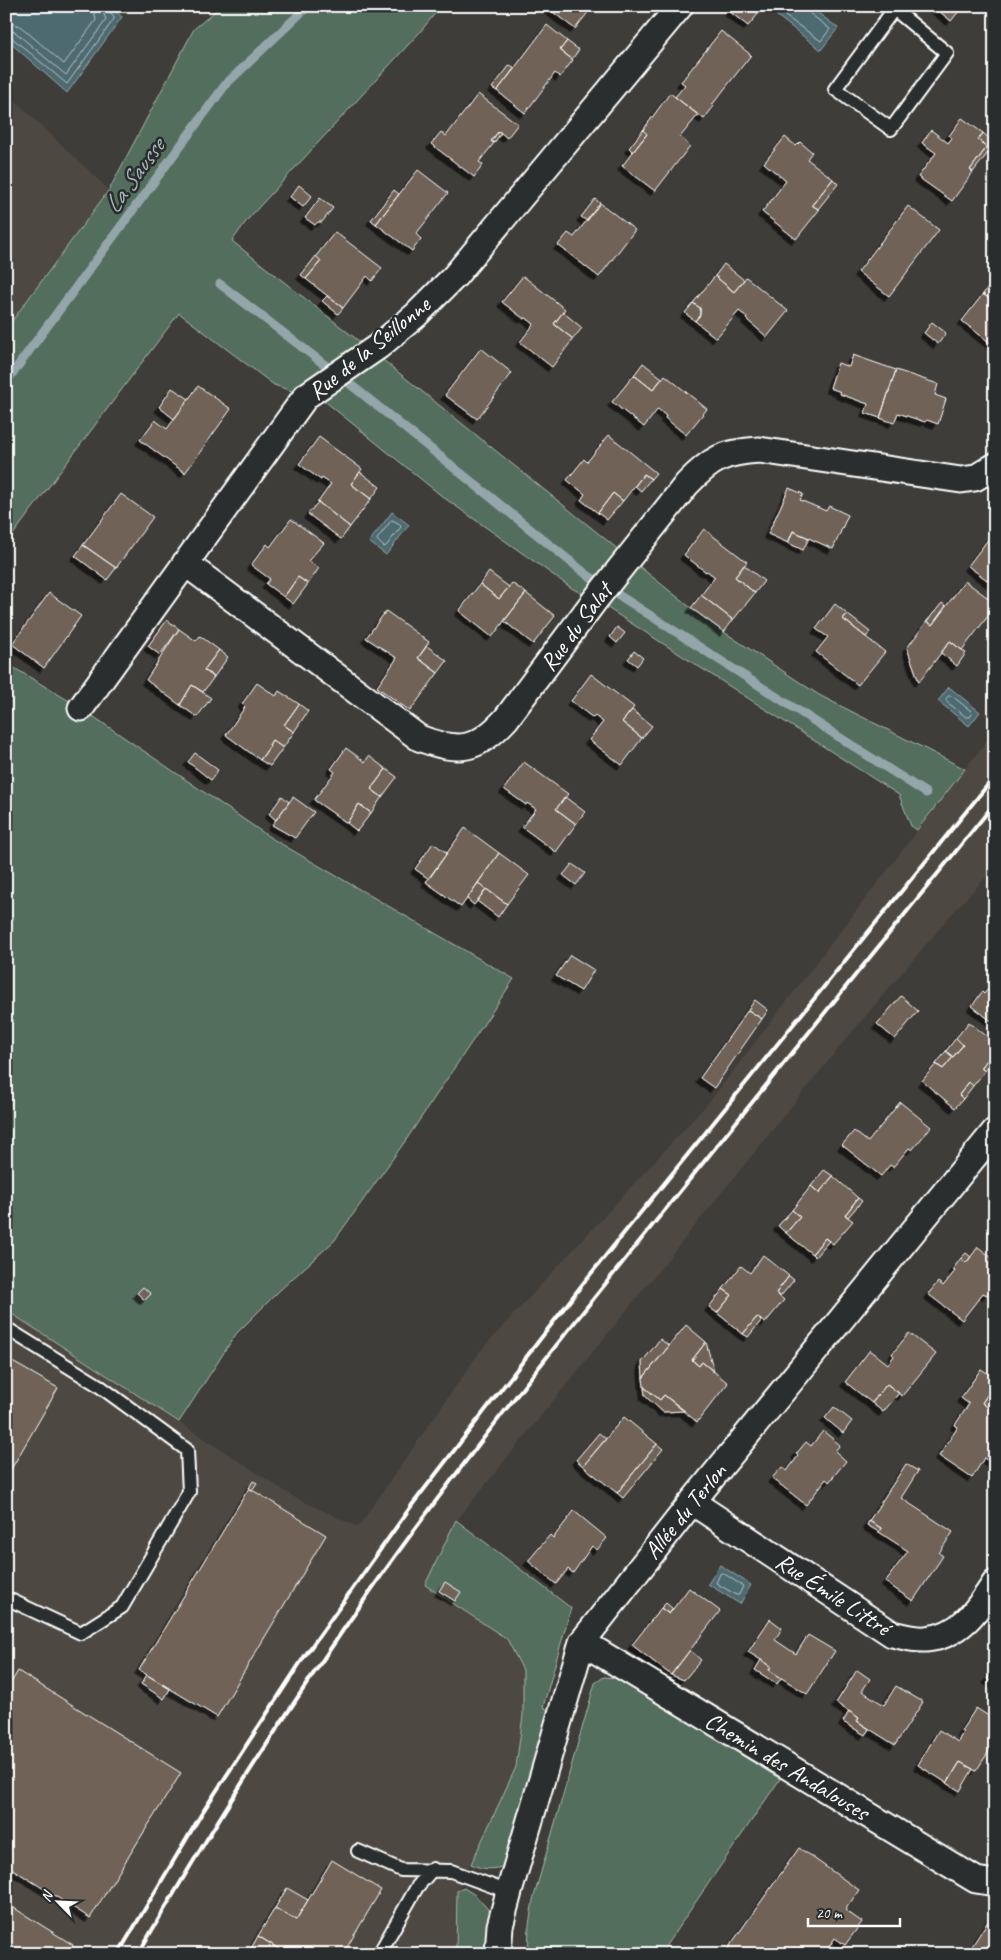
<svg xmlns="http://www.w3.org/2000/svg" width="1001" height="1960" viewBox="0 0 1001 1960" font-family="Caveat,sans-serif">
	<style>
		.built { fill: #4d4842 }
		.green { fill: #536e5d; stroke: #a9b6ae }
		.water { fill: #4d6a71; stroke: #94a6aa }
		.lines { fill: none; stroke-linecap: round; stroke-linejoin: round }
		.shore { stroke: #b8c3c6; stroke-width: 1 }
		.stream { stroke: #94a6aa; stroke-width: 9 }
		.building { fill: #6f6256; stroke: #fff; filter: url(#shadow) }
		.service-casing { stroke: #fff; stroke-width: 16 }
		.minor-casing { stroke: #fff; stroke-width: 29 }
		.service { stroke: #2a2d2e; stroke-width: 12 }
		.minor { stroke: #2a2d2e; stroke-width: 25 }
		.rail { stroke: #fff; stroke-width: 4 }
		.labels { text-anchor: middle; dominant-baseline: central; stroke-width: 5; stroke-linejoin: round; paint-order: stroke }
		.street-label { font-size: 24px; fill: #fff; stroke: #2a2d2e }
		.water-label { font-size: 25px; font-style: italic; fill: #a6b4b8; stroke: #2a2d2e }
	</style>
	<defs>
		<filter id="shadow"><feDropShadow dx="-4.5" dy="4.5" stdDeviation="0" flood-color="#0009"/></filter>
	</defs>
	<rect width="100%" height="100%" fill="#3f3d3a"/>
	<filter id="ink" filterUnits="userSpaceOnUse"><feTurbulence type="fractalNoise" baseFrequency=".02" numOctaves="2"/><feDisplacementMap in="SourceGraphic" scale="10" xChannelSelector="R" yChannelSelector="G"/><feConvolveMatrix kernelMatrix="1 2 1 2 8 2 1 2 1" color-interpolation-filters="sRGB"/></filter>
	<g filter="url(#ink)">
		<!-- built -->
		<path class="built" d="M6 92 109 190 6 329Z
			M995 730V867L950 916 842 1044 457 1520 425 1585 507 1639 523 1670V1715L516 1767 457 1891 456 1954H6V1310L294 1497 358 1527 481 1350 710 1101Z"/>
		<!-- green -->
		<path class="green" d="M221 6H441L420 32 248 219 232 241 383 360 691 608 724 632 819 695 965 769 917 830 911 826 899 795 595 600 573 589 443 497 327 403 274 385 179 313 6 544V329L109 190 194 29Z
			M6 663 81 708 271 838 514 979 406 1140 334 1241 280 1290 236 1334 179 1422 6 1310Z
			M456 1520 571 1608 543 1707 552 1712 506 1866C492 1870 483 1870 471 1864L516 1767 523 1715V1670L507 1639 425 1585Z
			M604 1677 617 1678 780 1779 660 1954H528L529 1925 533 1900 595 1683Z
			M464 1888 475 1895 494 1916 492 1954H456L457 1891Z"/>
		<!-- water -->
		<path class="water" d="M6 6H110L122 17 67 93 6 39Z
			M783 6H809L838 28 821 50 776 15Z
			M392 512 409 525 386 555 369 542Z
			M949 687 980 712 969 726 938 701Z
			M720 1565 751 1585 740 1604 708 1584Z"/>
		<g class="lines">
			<!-- shore -->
			<path class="shore" d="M787 6 785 16 821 41 830 29 808 12 807 6
				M6 22 20 26 64 64 96 20 93 6
				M6 30 15 32 66 75 106 20 101 6
				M6 36 11 37 67 84 114 19V16L108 11 107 6
				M392 520 400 524 401 527 386 546 384 547 377 540Z
				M949 696H952L971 711 972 714 970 717H966L947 702 946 699Z
				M723 1573 743 1586 739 1595H736L716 1583 720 1574Z"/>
			<!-- stream -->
			<path class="stream" d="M220 284 355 388 586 574 926 793
				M6 382 226 84 308 6"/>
		</g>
		<!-- building -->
		<path class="building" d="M545 6H593L575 29Z
			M733 6H749L759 13 748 26 729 11Z
			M933 6H963L951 21Z
			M547 25 567 41 560 50 573 60 560 77 555 73 525 113 497 91Z
			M721 31 751 55 712 105 714 106 704 119 675 97 685 85 681 82Z
			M567 41 579 50 572 59 560 50Z
			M510 65 515 68 497 91 492 88Z
			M670 93 698 115 680 137 690 146 655 191 622 166 647 134 643 130Z
			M478 94 518 124 507 138 499 131 491 141 494 143 479 162 483 165 474 177 431 144 441 132 446 136Z
			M962 118 983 133 978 140 987 147 970 170 973 172 952 201 918 177 936 153 922 143 931 130 948 143 952 138 949 136Z
			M643 130 647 134 633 152 629 148Z
			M499 131 501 133 494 143 491 141Z
			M983 133 995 144 973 172 970 170 987 147 978 140Z
			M785 137 796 146 800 142 812 152 807 159 833 179 812 205 819 210 796 239 762 212 786 181 764 163Z
			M418 170 448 193 416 234 421 239 412 251 376 224Z
			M833 179 838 184 818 209 812 205Z
			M299 185 312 196 303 207 290 197Z
			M394 190 399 194 376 224 371 220Z
			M320 198 333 208 322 222H318L315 225 305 218Z
			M595 199 600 203 587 221 581 217Z
			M600 203 635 230 599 277 558 245 568 233 574 237Z
			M908 206 939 230 889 296 858 272Z
			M335 232 382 268 372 281 367 276 343 308 306 279 321 261 316 256Z
			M316 256 321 261 306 279 301 275Z
			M724 264 744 280 734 292 715 276Z
			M523 276 565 309 554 324 573 339 552 367 520 342 534 324 525 317 524 319 502 302Z
			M715 276 734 292 746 277 788 311 767 337 746 319 747 317 739 311 716 338 695 321 700 315V308L693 303Z
			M992 282 995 284V303L983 294Z
			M983 294 995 303 994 346 962 321Z
			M327 296 343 308 338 314 322 301Z
			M693 303 700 308V315L695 321 685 313Z
			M563 312 582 328 573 339 554 324Z
			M932 322 946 333 938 344 924 333Z
			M481 348 512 373 477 419 445 395Z
			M853 355 896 370 880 418 865 413 868 404 840 394 841 392 830 388 838 363 849 367Z
			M643 363 662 378 653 390 634 375Z
			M896 370 938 384 935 395 946 399 938 424 927 420 925 422 898 413 894 423 880 418Z
			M634 375 653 390 665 375 707 409 686 435 665 418 666 416 658 409 644 427 612 402Z
			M198 386 231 409 185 473 140 440 155 420 167 429Z
			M172 388 189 399 174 419 159 407Z
			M609 435 656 473 651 479 644 474 623 501 613 493 598 513 581 500 585 494 567 480 584 459 587 462Z
			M319 437 362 469 351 484 371 499 350 527 318 502 331 484 322 478 321 480 299 464Z
			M360 472 380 487 371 499 351 484Z
			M644 474 651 479 641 491 635 486Z
			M789 488 803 494 800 500 826 511 829 506 848 515 833 549 793 531 788 543 768 534Z
			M613 493 623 501 607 520 598 513Z
			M121 494 153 517 116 568 83 545Z
			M318 502 350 527 341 539 308 514Z
			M291 519 324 543 308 561 319 568 308 584 298 577 284 597 266 584 270 579 251 565 267 544 270 547Z
			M704 529 747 562 735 577 755 593 733 620 701 595 715 577 707 571 706 572 684 555Z
			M793 531 809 538 803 550 788 543Z
			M993 533 995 534V586L968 566Z
			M83 545 116 568 107 580 75 556Z
			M744 565 764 581 755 593 735 577Z
			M489 572 509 587 499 599 480 584Z
			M298 577 308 584 293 604 284 597Z
			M965 581 995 603V607L962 650 950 641 919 682 907 648 927 621 932 625Z
			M512 583 526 593 492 637 459 611 480 584 499 599Z
			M49 593 81 616 44 668 12 644Z
			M526 593 555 616 533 644 504 621Z
			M701 595 733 620 724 632 691 608Z
			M942 603 946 606 932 625 927 621Z
			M835 604 847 614 843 619 885 652 858 685 816 652 828 637 816 629Z
			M386 611 429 642 418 658 438 673 410 711 377 687 397 658 366 638Z
			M847 614 870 632 866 637 843 619Z
			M167 620 179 629 160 655 148 646Z
			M617 627 625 633 617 643 610 637Z
			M179 629 196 641 200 636 219 650 204 670 214 677 203 692 192 685 180 705 146 680Z
			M950 641 966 653 957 666 941 653Z
			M427 646 447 661 438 673 418 658Z
			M219 650 228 657 214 677 204 670Z
			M634 651 643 658 637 666 628 659Z
			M591 674 634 707 622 722 642 738 622 765 589 740 603 722 595 716 593 718 571 701Z
			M257 683 276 696 279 691 299 704 284 725 294 732 283 748 272 740 269 745 270 746 260 760 226 735 245 707 242 704Z
			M192 685 211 698 197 717 180 705Z
			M299 704 308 711 294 732 284 725Z
			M632 710 652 726 642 738 622 722Z
			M272 740 283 748 270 766 260 760 270 746 269 745Z
			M346 748 365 762 369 756 386 769 371 789 382 797 371 813 359 804 347 823 314 800 335 772 331 769Z
			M195 753 218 770 211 780 188 762Z
			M524 762 568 794 556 809 576 824 556 852 522 827 536 809 527 803 526 805 504 789Z
			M386 769 397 777 382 797 371 789Z
			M282 796 289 802 276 820 269 814Z
			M293 797 314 812 295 838 272 825Z
			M565 797 585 812 576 824 556 809Z
			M359 804 371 813 357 831 347 823Z
			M465 828 499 853 461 907 426 882Z
			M433 843 447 853 429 879 415 869Z
			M499 853 529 875 507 904 478 883Z
			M572 864 585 873 576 885 563 875Z
			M478 883 486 889 474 905 467 899Z
			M486 889 507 904 498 917 477 901Z
			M570 955 594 970 581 991 556 976Z
			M995 980V1024L972 1006 982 992 984 994Z
			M901 996 918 1011 895 1039 877 1024Z
			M755 1000 768 1010 762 1019 748 1010Z
			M748 1010 762 1019 714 1088 700 1078Z
			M969 1022 995 1043V1058L991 1055 981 1068 985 1071 973 1086 969 1082 959 1095 963 1099 955 1108 922 1081 936 1064 943 1069 963 1045 956 1038Z
			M956 1038 963 1045 953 1057 946 1051Z
			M946 1051 953 1057 943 1069 936 1064Z
			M991 1055 995 1059 985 1071 981 1068Z
			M969 1082 973 1086 963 1099 959 1095Z
			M900 1102 931 1127 912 1150 909 1148 893 1167 890 1165 881 1176 842 1145 854 1131 868 1142Z
			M824 1170 833 1176 819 1193 811 1186Z
			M833 1176 858 1198 845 1215 853 1221 833 1244 825 1238 812 1254 786 1233 800 1217 792 1210 811 1186 819 1193Z
			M858 1198 862 1201 848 1217 845 1215Z
			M792 1210 800 1217 786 1233 778 1226Z
			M825 1238 829 1241 815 1257 812 1254Z
			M978 1247 995 1260V1285L987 1295 983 1293 962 1320 928 1294 938 1282 943 1286 955 1271 953 1269 961 1258 966 1263Z
			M966 1253 971 1257 966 1263 961 1258Z
			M763 1255 789 1276 776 1293 784 1300 765 1323 757 1317 743 1334 717 1313 732 1295 723 1289 741 1266 750 1273Z
			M789 1276 794 1280 780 1297 776 1293Z
			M143 1287 151 1294 145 1300 137 1293Z
			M723 1289 732 1295 717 1313 709 1307Z
			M757 1317 761 1321 748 1337 743 1334Z
			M686 1325 706 1342 692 1360 699 1366 702 1362 728 1383 697 1422 664 1395 660 1400 644 1387 643 1378Z
			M909 1333 936 1354 902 1396 887 1384 872 1403 845 1382 870 1350 888 1364 894 1356 892 1354Z
			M660 1339 669 1346 643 1378 642 1362Z
			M706 1342 714 1372 702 1362 699 1366 692 1360Z
			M9 1360 58 1388 6 1478V1365Z
			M981 1369 995 1378V1396L989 1392 982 1403 995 1412V1465L984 1458 972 1478 939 1456 958 1427 955 1425 969 1404 961 1398Z
			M887 1384 899 1393 883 1412 872 1403Z
			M644 1387 660 1400 664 1395 685 1411 663 1412 645 1396Z
			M989 1392 995 1396V1407L992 1410 982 1403Z
			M834 1407 852 1421 843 1433 825 1418Z
			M624 1417 657 1444 617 1493 583 1466Z
			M823 1431 840 1445 835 1451 846 1461 829 1482 826 1479 806 1505 772 1478 782 1467 787 1471 798 1456 796 1454 806 1442 811 1446Z
			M599 1433 606 1439 583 1466 576 1460Z
			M657 1444 663 1449 623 1498 617 1493Z
			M906 1464 918 1471 901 1498 953 1532 939 1553 943 1556 913 1601 885 1582 908 1551 879 1532 881 1528 869 1521Z
			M253 1481 257 1483 252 1490 249 1488Z
			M249 1488 326 1535 217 1717 139 1670Z
			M574 1511 607 1538 597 1550 592 1546 573 1573 568 1569 556 1584 528 1561 550 1535 553 1538Z
			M869 1521 881 1528 879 1532 867 1525Z
			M445 1582 461 1592 455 1601 439 1591Z
			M689 1588 720 1611 671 1675 632 1645 661 1608 669 1614Z
			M666 1603 673 1609 669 1614 661 1608Z
			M770 1619 782 1628 775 1640 796 1654 808 1635 835 1651 807 1694 769 1670 771 1666 748 1652Z
			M690 1650 701 1660 684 1680 671 1675Z
			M761 1660 771 1666 769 1670 781 1678 777 1684 755 1670Z
			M995 1667V1684L987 1679Z
			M857 1670 870 1679 862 1691 884 1705 896 1686 923 1702 895 1745 857 1721 859 1718 836 1703Z
			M18 1671 181 1773 90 1918 6 1865V1691Z
			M147 1675 170 1689 164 1699 141 1684Z
			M976 1708 995 1720V1742L976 1771 960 1762 947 1783 918 1765 939 1730 958 1742 963 1732 961 1731Z
			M849 1711 859 1718 857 1721 869 1729 865 1735 843 1722Z
			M960 1762 973 1769 960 1791 947 1783Z
			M799 1848 859 1890 845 1910 862 1922 845 1945 835 1938 824 1954H724Z
			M332 1860 381 1890 343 1954H276L279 1949 258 1936 275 1908 296 1920Z
			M287 1888 308 1900 296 1920 275 1908Z
			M6 1903 73 1945 68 1954H6Z
			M992 1915 995 1917V1954H967Z
			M258 1936 279 1949 276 1954H248Z"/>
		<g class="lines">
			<!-- service casing -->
			<g class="service-casing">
				<path id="service" d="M894 9 947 53 891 129 835 89Z
					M6 1328 98 1385 187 1450 189 1492 122 1607 81 1633 6 1598
					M358 1851 401 1870 451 1871 509 1892
					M379 1954 417 1887 433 1869"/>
			</g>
			<!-- minor casing -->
			<g class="minor-casing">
				<path id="minor" d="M185 563 419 738C459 753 477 751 506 719L595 600 687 484C711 459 724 452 759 450L961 480 975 478 995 466
					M81 708 306 396 379 346 416 315 455 276 680 6
					M692 1502 892 1634C902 1636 915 1640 926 1639 961 1636 978 1609 995 1583
					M582 1642 976 1880 995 1883
					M498 1954 500 1926 509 1892 582 1642 692 1502 995 1131"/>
			</g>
			<!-- service -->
			<use href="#service" class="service"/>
			<!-- minor -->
			<use href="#minor" class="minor"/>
			<!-- rail -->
			<path class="rail" d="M118 1954 202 1813 304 1657 412 1505 585 1281 995 776
				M138 1954C212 1827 291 1703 376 1583 472 1448 577 1319 681 1190 786 1061 891 932 995 803"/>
		</g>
	</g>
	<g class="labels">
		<!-- street labels -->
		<g class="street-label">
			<text transform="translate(369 348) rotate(-39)">Rue de la Seillonne</text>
			<text transform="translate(576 627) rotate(-53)">Rue du Salat</text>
			<text transform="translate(685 1511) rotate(-51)">Allée du Terlon</text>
			<text transform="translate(833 1594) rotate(33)">Rue Émile Littré</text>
			<text transform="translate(787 1766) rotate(31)">Chemin des Andalouses</text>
		</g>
		<!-- water labels -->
		<g class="water-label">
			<text transform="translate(134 176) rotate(-54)">La Sausse</text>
		</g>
	</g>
	<!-- margin -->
	<rect width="1001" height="1960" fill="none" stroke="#2a2d2e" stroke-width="25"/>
	<rect x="12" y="12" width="976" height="1935" fill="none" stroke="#fff" stroke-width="2" filter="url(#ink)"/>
	<!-- north arrow -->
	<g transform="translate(58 1902) rotate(294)" stroke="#2a2d2e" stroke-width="4" paint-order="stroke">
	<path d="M0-4L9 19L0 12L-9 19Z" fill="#ffffff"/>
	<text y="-8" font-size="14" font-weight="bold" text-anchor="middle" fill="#ffffff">N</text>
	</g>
	<!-- scale -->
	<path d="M808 1918v8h92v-8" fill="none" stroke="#ffffff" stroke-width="2.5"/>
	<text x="816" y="1918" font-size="15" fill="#ffffff" stroke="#2a2d2e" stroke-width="4" paint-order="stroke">20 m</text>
</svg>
